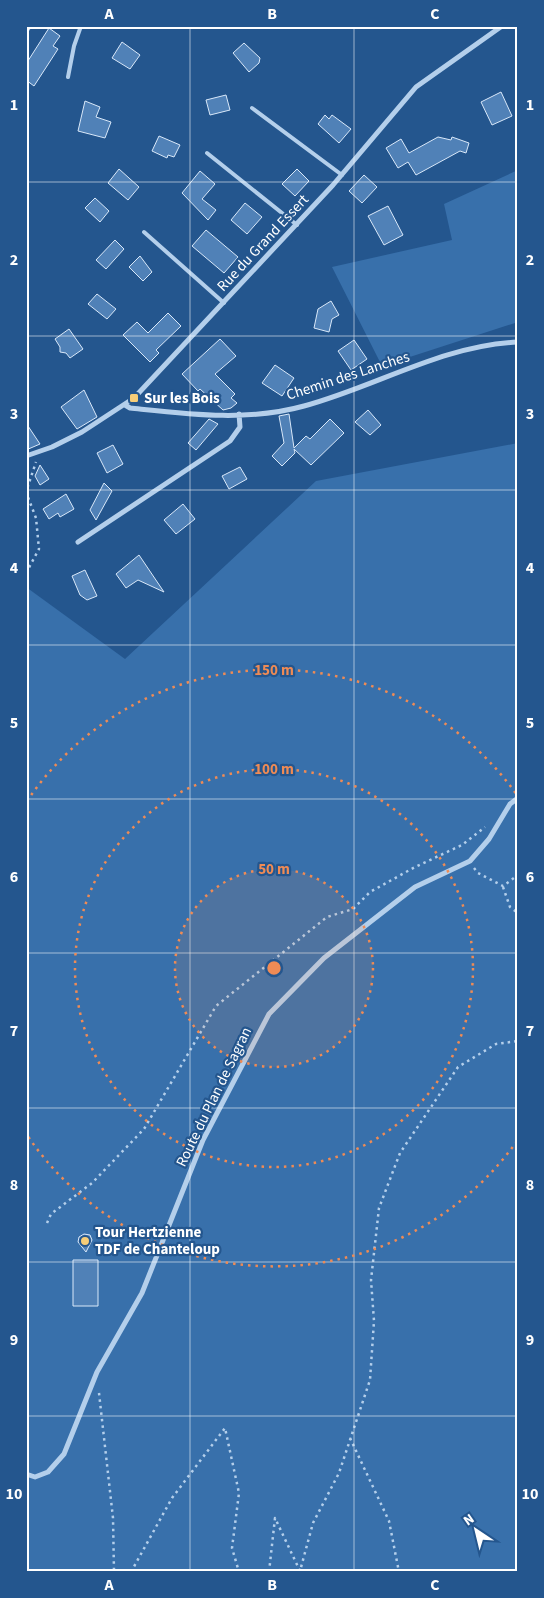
<svg xmlns="http://www.w3.org/2000/svg" width="544" height="1598" viewBox="0 0 544 1598" font-family="'Source Sans 3',sans-serif">
	<style>
		.green { fill: #3870ab }
		.building { fill: #5081b7; stroke: #d9e8f9 }
		.lines { fill: none; stroke-linecap: round; stroke-linejoin: round }
		.path { stroke: #b4cfeb; stroke-width: 2.5; stroke-dasharray: 2.5 4; stroke-linecap: butt }
		.lane { stroke: #b4cfeb; stroke-width: 4 }
		.street { stroke: #b4cfeb; stroke-width: 5 }
		.grid { fill: none; stroke: #fff; stroke-width: 1; stroke-opacity: 0.55 }
		.ring { fill: none; stroke: #ef8b55; stroke-width: 2.5; stroke-dasharray: 2.5 5 }
		.poi-dot { fill: #f6cd78; stroke: #24568e; stroke-width: 2 }
		.labels { text-anchor: middle; dominant-baseline: central; stroke-width: 4.5; stroke-linejoin: round; paint-order: stroke }
		.street-label { font-size: 15px; fill: #fff; stroke: #24568e }
		.poi-label { font-size: 15px; font-weight: bold; fill: #fff; stroke: #24568e; text-anchor: start }
		.centre { fill: #ef8b55; stroke: #24568e; stroke-width: 2.5 }
		.ring-label { font-size: 15px; text-anchor: middle; font-weight: bold; fill: #ef8b55; stroke: #24568e; stroke-width: 4.5; stroke-linejoin: round; paint-order: stroke }
		.neatline { fill: none; stroke: #fff; stroke-width: 2 }
		.grid-label { font-size: 16px; text-anchor: middle; font-weight: bold; fill: #fff }
	</style>
	<rect width="100%" height="100%" fill="#24568e"/>
	<!-- green -->
	<path class="green" d="M518 170V322L382 366 332 267 452 240 444 204Z
		M518 443V1572H26V587L125 659 316 481Z"/>
	<!-- building -->
	<path class="building" d="M49 28 60 36 53 46 58 49 34 86 26 80V64Z
		M122 42 140 55 130 69 112 58Z
		M244 43 260 58 259 63 249 72 233 53Z
		M501 92 512 116 492 125 481 102Z
		M226 95 230 110 210 115 206 100Z
		M85 101 100 107 96 117 111 122 105 138 78 131Z
		M325 115 329 119 332 115 351 129 339 143 318 124Z
		M159 136 180 145 174 157 168 155 167 158 152 151Z
		M438 137 451 140 452 137 469 143 466 153 460 151 416 175 408 162 398 168 386 148 401 139 409 153Z
		M119 169 139 187 128 200 108 183Z
		M297 169 309 181 295 196 282 184Z
		M200 171 215 184 202 199 216 210 208 220 182 193Z
		M364 175 377 187 362 203 349 191Z
		M95 198 109 211 100 222 85 208Z
		M245 203 262 217 247 234 231 220Z
		M388 206 403 235 384 245 368 216Z
		M206 230 238 257 224 273 192 246Z
		M115 240 124 249 106 269 96 260Z
		M140 256 152 272 143 281 129 267Z
		M97 294 116 309 107 319 88 304Z
		M331 301 339 315 332 319 329 332 314 328 318 309Z
		M168 313 181 326 156 350 159 353 150 362 123 335 137 322 148 333Z
		M69 329 83 349 70 358 66 353 60 352V347L55 339Z
		M220 339 236 356 215 374 235 394 231 398 237 403 231 408 223 410 200 389 198 391 182 374Z
		M354 340 367 359 351 370 338 351Z
		M275 365 294 378 282 396 262 383Z
		M84 390 97 417 77 429 61 407Z
		M368 410 381 425 370 435 355 422Z
		M289 414 294 448 306 436 310 439 330 419 344 433 311 465 294 449 295 453 282 466 272 456 284 443 279 416Z
		M209 419 218 424 196 450 188 443Z
		M26 423 40 444 26 450Z
		M113 445 123 464 107 473 97 453Z
		M40 465 49 479 40 485 35 476Z
		M240 467 247 479 229 489 222 476Z
		M104 483 112 491 96 520 90 510Z
		M66 494 74 509 60 517 58 513 49 519 43 509Z
		M183 504 195 519 176 534 164 520Z
		M139 555 164 592 138 580 126 588 116 574Z
		M85 570 97 596 87 600 80 595 72 576Z
		M84 1234 90 1235 92 1240 86 1252 78 1242 79 1237Z
		M73 1260H98V1306H73Z"/>
	<g class="lines">
		<!-- path -->
		<path class="path" d="M26 573 39 549 36 518 26 492 36 462
			M474 868 478 873 503 886 518 875
			M503 887 510 907 518 913
			M47 1223 51 1214 92 1183 144 1129 216 1006 327 917 353 909 370 892 415 867 462 845 485 827
			M99 1393 113 1518 114 1572
			M350 1438 389 1521 399 1572
			M131 1572 172 1498 225 1428 239 1493 232 1548 239 1572
			M269 1572 275 1518 300 1571 313 1523 339 1473 370 1380 374 1321 371 1280 379 1208 400 1153 458 1067 496 1044 518 1041"/>
		<!-- lane -->
		<path class="lane" d="M26 32 30 26
			M68 77 74 46 81 26
			M252 108 342 175
			M207 153 297 225
			M144 232 224 303"/>
		<!-- street -->
		<path class="street" d="M125 405 130 408C187 414 247 422 304 406 375 387 443 345 518 342
			M26 456 52 447 82 432 134 398 333 185 416 87 502 26
			M78 542 230 441 240 427 239 414
			M26 1474 35 1477 48 1472 64 1454 97 1372 142 1293 203 1140 269 1014 324 958 415 887 470 861 489 839 510 804 518 798"/>
	</g>
	<!-- grid -->
	<path class="grid" d="M190 26V1572M354 26V1572M26 182H518M26 336H518M26 490H518M26 645H518M26 799H518M26 953H518M26 1108H518M26 1262H518M26 1416H518"/>
	<!-- distance rings -->
	<circle cx="274" cy="968" r="99" fill="#ef8b55" fill-opacity=".12"/>
	<g class="ring">
		<circle cx="274" cy="968" r="99"/>
		<circle cx="274" cy="968" r="199"/>
		<path d="M517 1141A298 298 0 0 1 27 1135M27 801A298 298 0 0 1 517 795"/>
	</g>
	<!-- markers -->
	<g class="poi-dot">
		<rect x="129" y="393" width="10" height="10" rx="2.5"/>
		<circle cx="85" cy="1241" r="5"/>
	</g>
	<g class="labels">
		<!-- street labels -->
		<g class="street-label">
			<text transform="translate(263 243) rotate(-47)">Rue du Grand Essert</text>
			<text transform="translate(348 376) rotate(-18)">Chemin des Lanches</text>
			<text transform="translate(214 1097) rotate(-64)">Route du Plan de Sagran</text>
		</g>
		<!-- poi labels -->
		<g class="poi-label">
			<text x="144" y="398">Sur les Bois</text>
			<text x="95" y="1232">Tour Hertzienne<tspan x="95" dy="17">TDF de Chanteloup</tspan></text>
		</g>
	</g>
	<circle cx="274" cy="968" r="8" class="centre"/>
	<g class="ring-label">
		<text x="274" y="675">150 m</text>
		<text x="274" y="774">100 m</text>
		<text x="274" y="874">50 m</text>
	</g>
	<!-- border -->
	<rect width="544" height="1598" fill="none" stroke="#24568e" stroke-width="55"/>
	<!-- north arrow -->
	<g transform="translate(476 1530) rotate(325)" stroke="#24568e" stroke-width="4" paint-order="stroke">
	<path d="M0-4L9 19L0 12L-9 19Z" fill="#ffffff"/>
	<text y="-8" font-size="14" font-weight="bold" text-anchor="middle" fill="#ffffff">N</text>
	</g>
	<rect x="28" y="28" width="488" height="1542" class="neatline"/>
	<g class="grid-label">
		<text x="109" y="19">A</text>
		<text x="272" y="19">B</text>
		<text x="435" y="19">C</text>
		<text x="14" y="110">1</text>
		<text x="530" y="110">1</text>
		<text x="14" y="265">2</text>
		<text x="530" y="265">2</text>
		<text x="14" y="419">3</text>
		<text x="530" y="419">3</text>
		<text x="14" y="573">4</text>
		<text x="530" y="573">4</text>
		<text x="14" y="728">5</text>
		<text x="530" y="728">5</text>
		<text x="14" y="882">6</text>
		<text x="530" y="882">6</text>
		<text x="14" y="1036">7</text>
		<text x="530" y="1036">7</text>
		<text x="14" y="1190">8</text>
		<text x="530" y="1190">8</text>
		<text x="14" y="1345">9</text>
		<text x="530" y="1345">9</text>
		<text x="14" y="1499">10</text>
		<text x="530" y="1499">10</text>
		<text x="109" y="1590">A</text>
		<text x="272" y="1590">B</text>
		<text x="435" y="1590">C</text>
	</g>
</svg>
